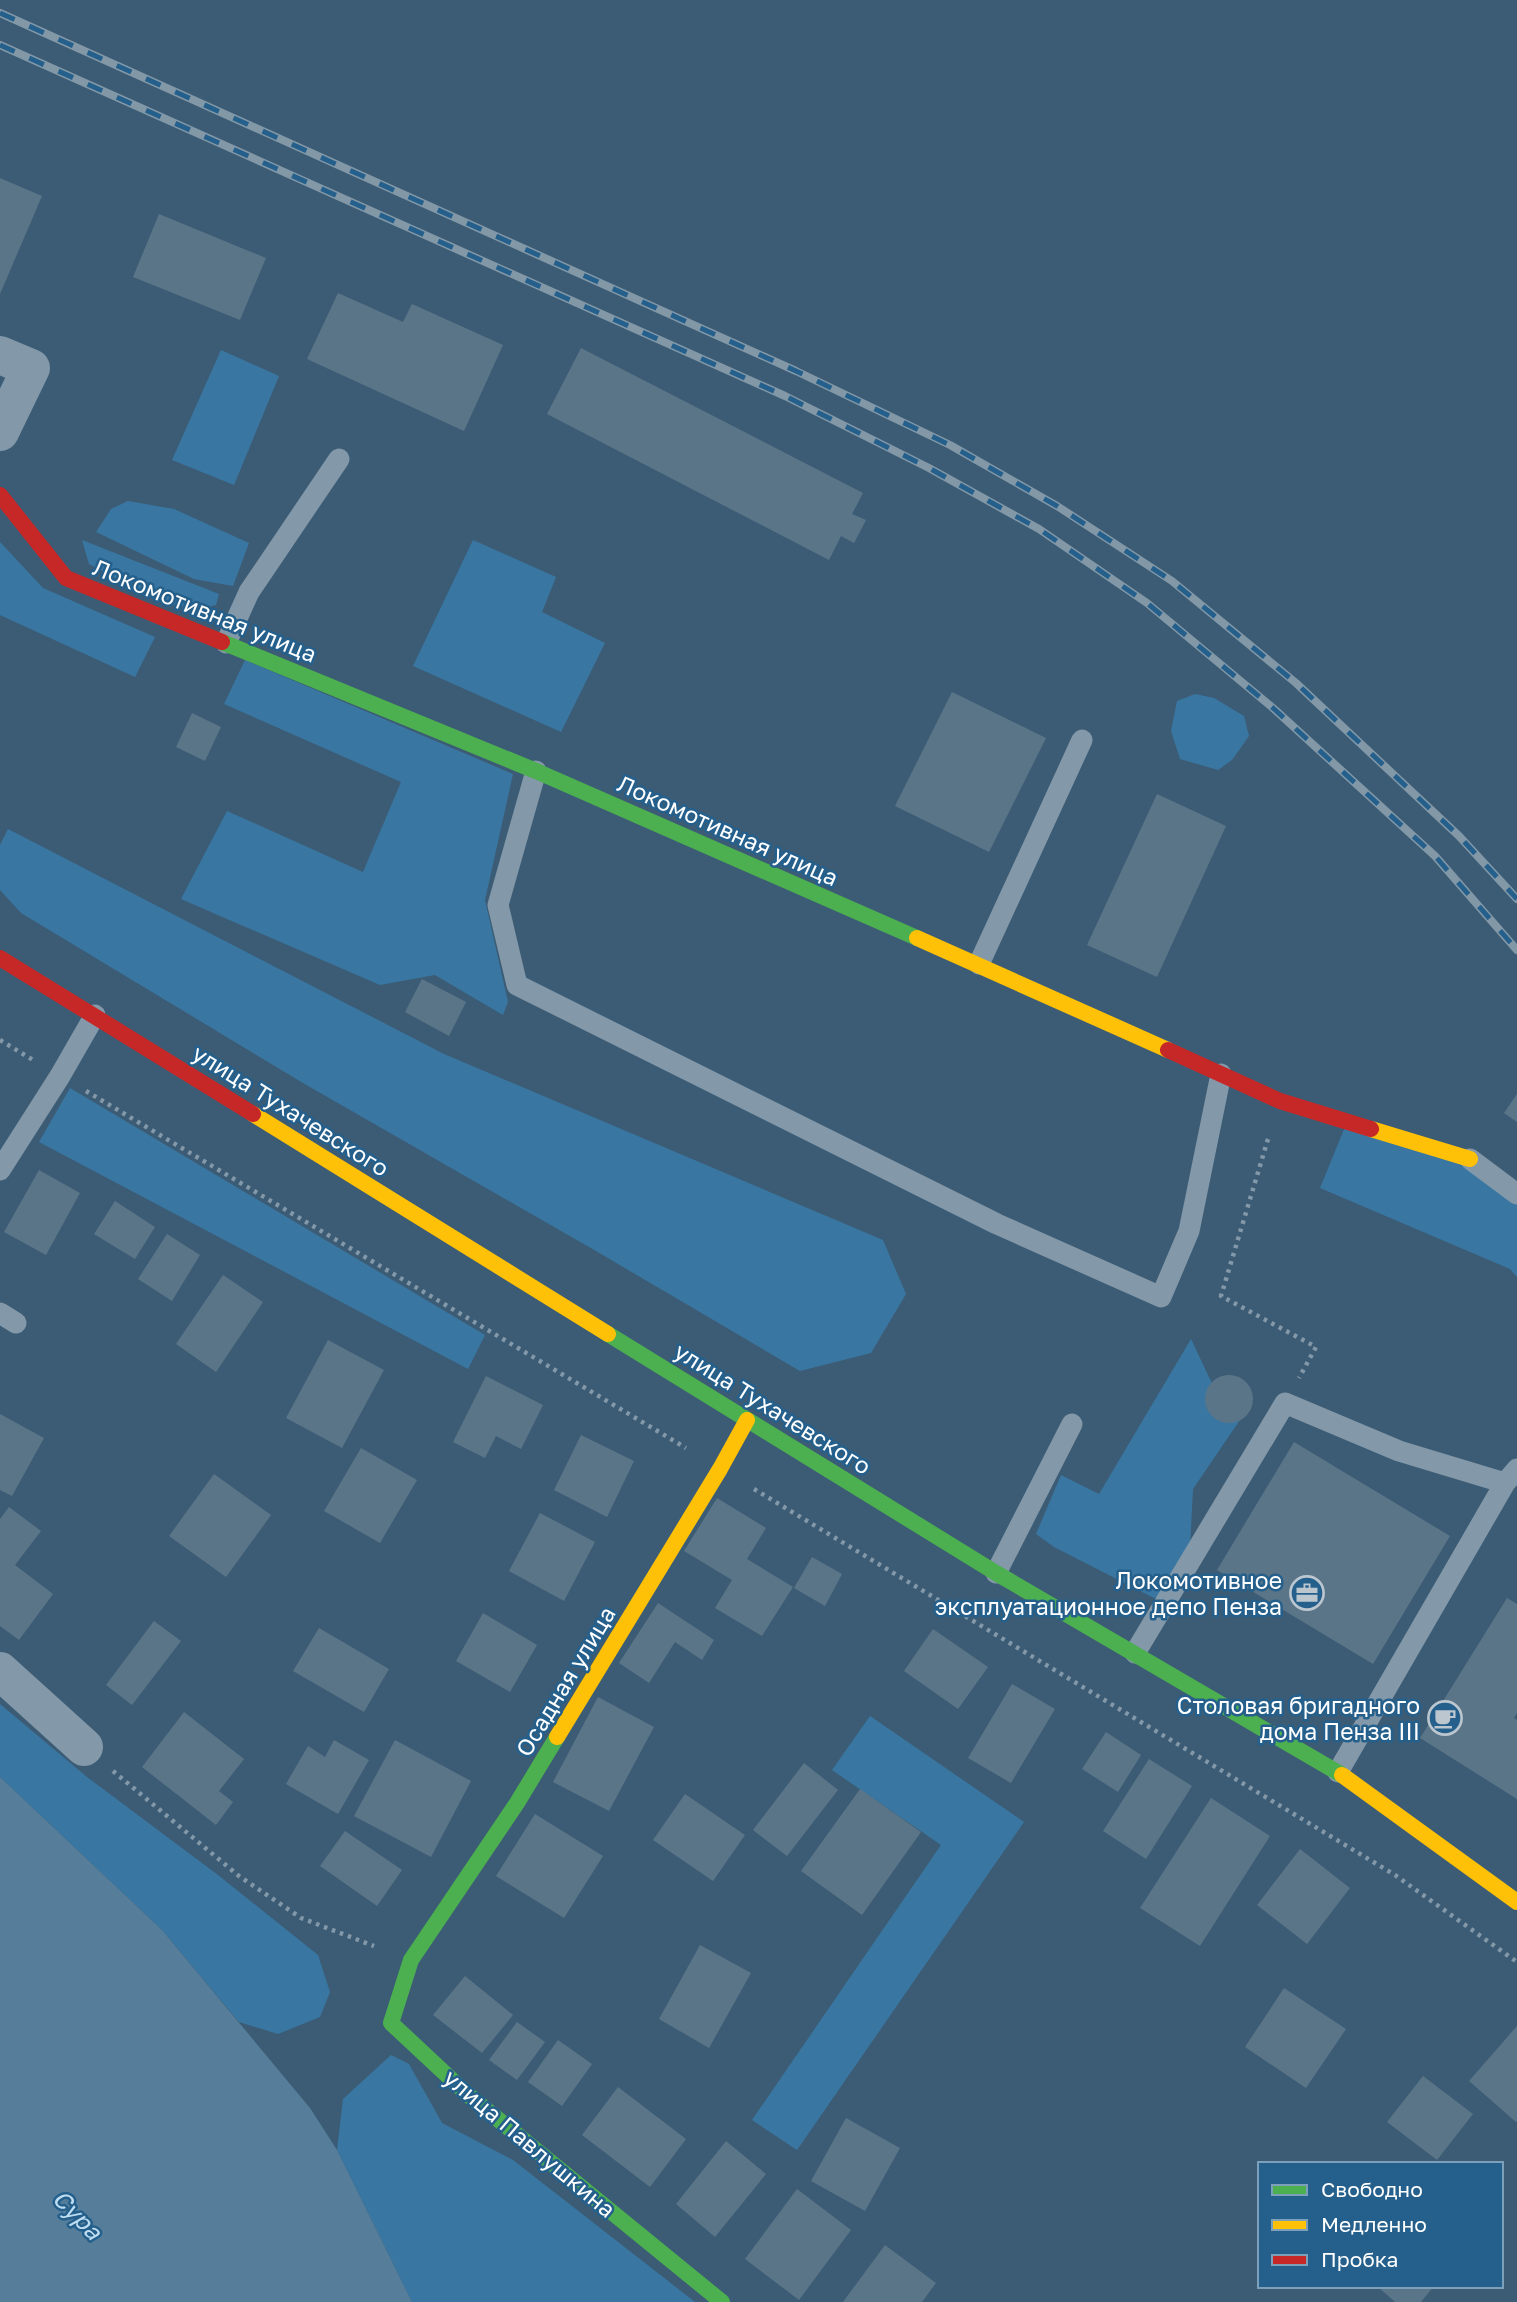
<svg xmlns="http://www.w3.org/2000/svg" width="1517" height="2302" viewBox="0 0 1517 2302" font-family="'Golos Text',sans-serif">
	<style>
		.green { fill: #3977a2 }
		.water { fill: #567e9a }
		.building { fill: #5b7588 }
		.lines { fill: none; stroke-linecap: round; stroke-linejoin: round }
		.path { stroke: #8398a8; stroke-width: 4.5; stroke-dasharray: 3.5 5; stroke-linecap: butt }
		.lane { stroke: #8398a8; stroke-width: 21 }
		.street { stroke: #8398a8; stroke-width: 38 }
		.fast { stroke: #4caf50; stroke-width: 16 }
		.slow { stroke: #ffc107; stroke-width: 16 }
		.jam { stroke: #c62828; stroke-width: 16 }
		.rail-casing { stroke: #8398a7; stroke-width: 8 }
		.rail { stroke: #25608c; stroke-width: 5; stroke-dasharray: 16; stroke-linecap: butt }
		.labels { text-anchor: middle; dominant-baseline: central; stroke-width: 5; stroke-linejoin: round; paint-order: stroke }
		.street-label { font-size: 23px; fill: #fff; stroke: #25608c }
		.poi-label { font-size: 23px; fill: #fff; stroke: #25608c; text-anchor: end }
		.water-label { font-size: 24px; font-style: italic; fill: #bfddf1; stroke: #25608c }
	</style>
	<rect width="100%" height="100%" fill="#3c5c75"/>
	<!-- green -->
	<path class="green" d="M221 350 279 376 234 485 172 460Z
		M128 501 174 509 249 543 233 586 194 579 96 532 111 509Z
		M82 540 219 594 216 605 197 610 157 601 89 564Z
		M473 540 556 577 542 612 605 643 561 732 413 666Z
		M0 542 43 588 155 637 135 677 0 615Z
		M245 660 513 774 485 900 508 1002 503 1015 435 975 380 985 181 899 227 811 363 872 401 782 224 704Z
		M1195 694 1214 698 1244 716 1249 736 1232 760 1218 770 1180 759 1171 731 1177 701Z
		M8 829 444 1054 883 1240 906 1294 871 1353 800 1371 596 1251 303 1083 21 913 0 890V845Z
		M70 1088 485 1335 468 1369 39 1142Z
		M1345 1127 1464 1165 1517 1204V1277L1510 1269 1320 1188Z
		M1191 1339 1216 1392 1244 1414 1193 1489 1189 1567 1177 1589 1154 1598 1054 1547 1036 1534 1061 1475 1099 1494Z
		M0 1704 87 1777 218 1875 318 1955 330 1992 320 2017 278 2034 239 2022 162 1930 0 1777Z
		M870 1716 1024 1822 797 2150 752 2120 941 1845 832 1770Z
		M391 2055 409 2064 442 2123 513 2160 695 2302H412L337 2150 343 2099Z"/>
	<!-- water -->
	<path class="water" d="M0 1777 162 1930 310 2108 337 2150 412 2302H0Z"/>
	<!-- building -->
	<path class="building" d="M0 178 42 196 0 294Z
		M159 214 266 258 240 320 133 277Z
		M338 293 403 322 412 304 503 345 464 431 307 359Z
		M581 348 863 493 852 514 866 520 854 543 841 536 829 560 547 414Z
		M952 692 1046 738 989 852 895 806Z
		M192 713 221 727 205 761 176 747Z
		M1157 794 1226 826 1157 977 1087 945Z
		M422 979 466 1002 449 1036 405 1012Z
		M1517 1094V1122L1504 1113Z
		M39 1170 80 1193 46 1255 4 1232Z
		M115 1201 155 1227 135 1259 94 1234Z
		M167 1234 200 1255 172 1301 138 1279Z
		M223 1275 263 1302 216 1372 176 1344Z
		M328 1340 384 1370 342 1448 286 1418Z
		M1205 1399a24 24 0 1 1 48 0a24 24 0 1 1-48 0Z
		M486 1376 543 1405 521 1449 496 1436 485 1458 453 1442Z
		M0 1414 44 1438 12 1496 0 1490Z
		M581 1435 634 1461 607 1517 554 1490Z
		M1294 1442 1450 1536 1373 1664 1217 1570Z
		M361 1448 417 1480 380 1543 324 1511Z
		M214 1474 271 1515 226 1577 169 1536Z
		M717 1498 766 1528 747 1559 793 1587 762 1636 715 1608 732 1580 684 1551Z
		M9 1507 41 1531 15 1565 53 1594 19 1640 0 1626V1519Z
		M540 1513 595 1542 564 1601 509 1571Z
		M812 1557 842 1574 825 1606 794 1588Z
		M1507 1598 1517 1604V1713L1514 1718 1517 1720V1799L1420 1738Z
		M658 1603 714 1640 702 1660 675 1642 649 1683 619 1663Z
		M483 1613 537 1645 510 1692 456 1661Z
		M154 1621 181 1641 132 1705 106 1685Z
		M319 1628 389 1669 364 1712 293 1671Z
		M933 1629 988 1667 958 1709 904 1671Z
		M1012 1684 1055 1709 1011 1783 968 1758Z
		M598 1697 654 1727 609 1811 553 1782Z
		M184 1712 244 1759 219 1791 233 1802 216 1825 142 1767Z
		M1106 1732 1141 1755 1118 1792 1082 1769Z
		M334 1740 369 1760 338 1814 286 1784 308 1746 325 1757Z
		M395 1740 471 1781 431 1857 354 1816Z
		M1149 1759 1192 1786 1146 1859 1103 1831Z
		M804 1763 838 1790 787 1856 753 1830Z
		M860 1789 921 1832 862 1915 801 1871Z
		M685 1794 745 1835 713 1881 653 1840Z
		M1211 1798 1270 1836 1200 1946 1140 1908Z
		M535 1814 603 1856 564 1918 496 1876Z
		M345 1831 402 1870 377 1906 320 1866Z
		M1300 1849 1350 1888 1307 1944 1257 1905Z
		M700 1945 751 1973 709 2048 659 2019Z
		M465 1976 513 2015 482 2053 433 2015Z
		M1284 1988 1346 2029 1306 2088 1245 2047Z
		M517 2022 545 2042 517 2080 489 2060Z
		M1517 2026V2121L1516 2122 1469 2081Z
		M558 2040 592 2064 562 2106 528 2082Z
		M1423 2076 1473 2114 1437 2160 1387 2122Z
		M618 2087 686 2139 650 2187 582 2135Z
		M846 2118 900 2148 865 2211 811 2181Z
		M726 2141 766 2174 715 2237 676 2204Z
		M797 2189 851 2230 799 2300 745 2259Z
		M885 2245 936 2283 922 2302H843Z
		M1377 2286H1434L1421 2302H1395Z"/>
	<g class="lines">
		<!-- path -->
		<path class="path" d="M0 1040 33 1060
			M86 1091 686 1448
			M1268 1139 1221 1296 1316 1347 1299 1378
			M754 1489 1395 1875 1517 1962
			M113 1771 239 1876 301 1918 374 1946"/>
		<!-- lane -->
		<path class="lane" d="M226 643 249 592 339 459
			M536 771 498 905 517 985 997 1224 1161 1297 1189 1231 1221 1074
			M979 964 1082 740
			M1470 1159 1517 1194
			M0 1170 60 1076 95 1015
			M0 1313 16 1323
			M996 1573 1072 1424
			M1135 1653 1285 1403 1399 1451 1505 1483 1517 1469
			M1338 1772 1505 1483"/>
		<!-- street -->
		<path class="street" d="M0 355 31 368 0 432
			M0 1671 84 1747"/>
		<!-- fast -->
		<path class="fast" d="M222 642 536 771 917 938
			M608 1334 996 1573 1342 1775
			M557 1737 517 1803 411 1960 391 2023 467 2094 722 2302"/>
		<!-- slow -->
		<path class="slow" d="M917 938 1168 1050
			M253 1114 608 1334
			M1371 1129 1470 1159
			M557 1737 720 1469 747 1420
			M1342 1775 1517 1902"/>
		<!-- jam -->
		<path class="jam" d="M0 495 66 578 222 642
			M0 958 253 1114
			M1168 1050 1280 1101 1371 1129"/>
		<!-- rail casing -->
		<g class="rail-casing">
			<path id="rail" d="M0 13 796 371 950 445 1057 506 1172 581 1296 683 1459 836 1517 899
				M0 45 785 396 929 468 1039 529 1147 603 1273 708 1435 856 1517 950"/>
		</g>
		<!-- rail -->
		<use href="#rail" class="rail"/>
	</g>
	<!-- icons -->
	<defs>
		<g id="office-ring" transform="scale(1.75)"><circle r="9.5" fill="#25608c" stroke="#bbc6cf" stroke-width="1.5"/><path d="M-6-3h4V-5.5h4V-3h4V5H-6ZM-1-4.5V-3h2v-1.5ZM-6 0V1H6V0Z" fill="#bbc6cf"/></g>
		<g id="cafe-ring" transform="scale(1.75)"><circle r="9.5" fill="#25608c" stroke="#bbc6cf" stroke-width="1.5"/><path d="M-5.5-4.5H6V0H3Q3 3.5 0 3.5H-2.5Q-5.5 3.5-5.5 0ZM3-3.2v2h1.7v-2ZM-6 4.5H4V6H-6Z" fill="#bbc6cf"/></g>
	</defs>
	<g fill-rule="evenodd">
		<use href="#office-ring" x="1307" y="1593"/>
		<use href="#cafe-ring" x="1445" y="1718"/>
	</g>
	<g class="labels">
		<!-- street labels -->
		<g class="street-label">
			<text transform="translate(205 610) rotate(22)">Локомотивная улица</text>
			<text transform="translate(728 830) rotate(24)">Локомотивная улица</text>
			<text transform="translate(291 1110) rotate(32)">улица Тухачевского</text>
			<text transform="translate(773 1408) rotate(32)">улица Тухачевского</text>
			<text transform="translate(565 1681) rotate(-59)">Осадная улица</text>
			<text transform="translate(530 2143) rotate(40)">улица Павлушкина</text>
		</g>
		<!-- poi labels -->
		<g class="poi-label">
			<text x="1282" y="1580">Локомотивное<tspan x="1282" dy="26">эксплуатационное депо Пенза</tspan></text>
			<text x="1420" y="1705">Столовая бригадного<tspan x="1420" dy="26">дома Пенза III</tspan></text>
		</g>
		<!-- water labels -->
		<g class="water-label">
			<text transform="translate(78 2214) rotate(46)">Сура</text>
		</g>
	</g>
	<!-- legend -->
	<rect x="1258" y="2162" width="245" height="126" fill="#25608c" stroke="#7ca0ba" stroke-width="2"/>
	<rect x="1272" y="2185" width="35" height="10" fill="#4caf50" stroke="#7ca0ba" stroke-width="2"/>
	<text x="1321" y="2197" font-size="21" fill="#ffffff">Свободно</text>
	<rect x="1272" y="2220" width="35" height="10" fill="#ffc107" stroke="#7ca0ba" stroke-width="2"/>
	<text x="1321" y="2232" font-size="21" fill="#ffffff">Медленно</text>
	<rect x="1272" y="2255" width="35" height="10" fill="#c62828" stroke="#7ca0ba" stroke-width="2"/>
	<text x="1321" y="2267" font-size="21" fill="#ffffff">Пробка</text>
</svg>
